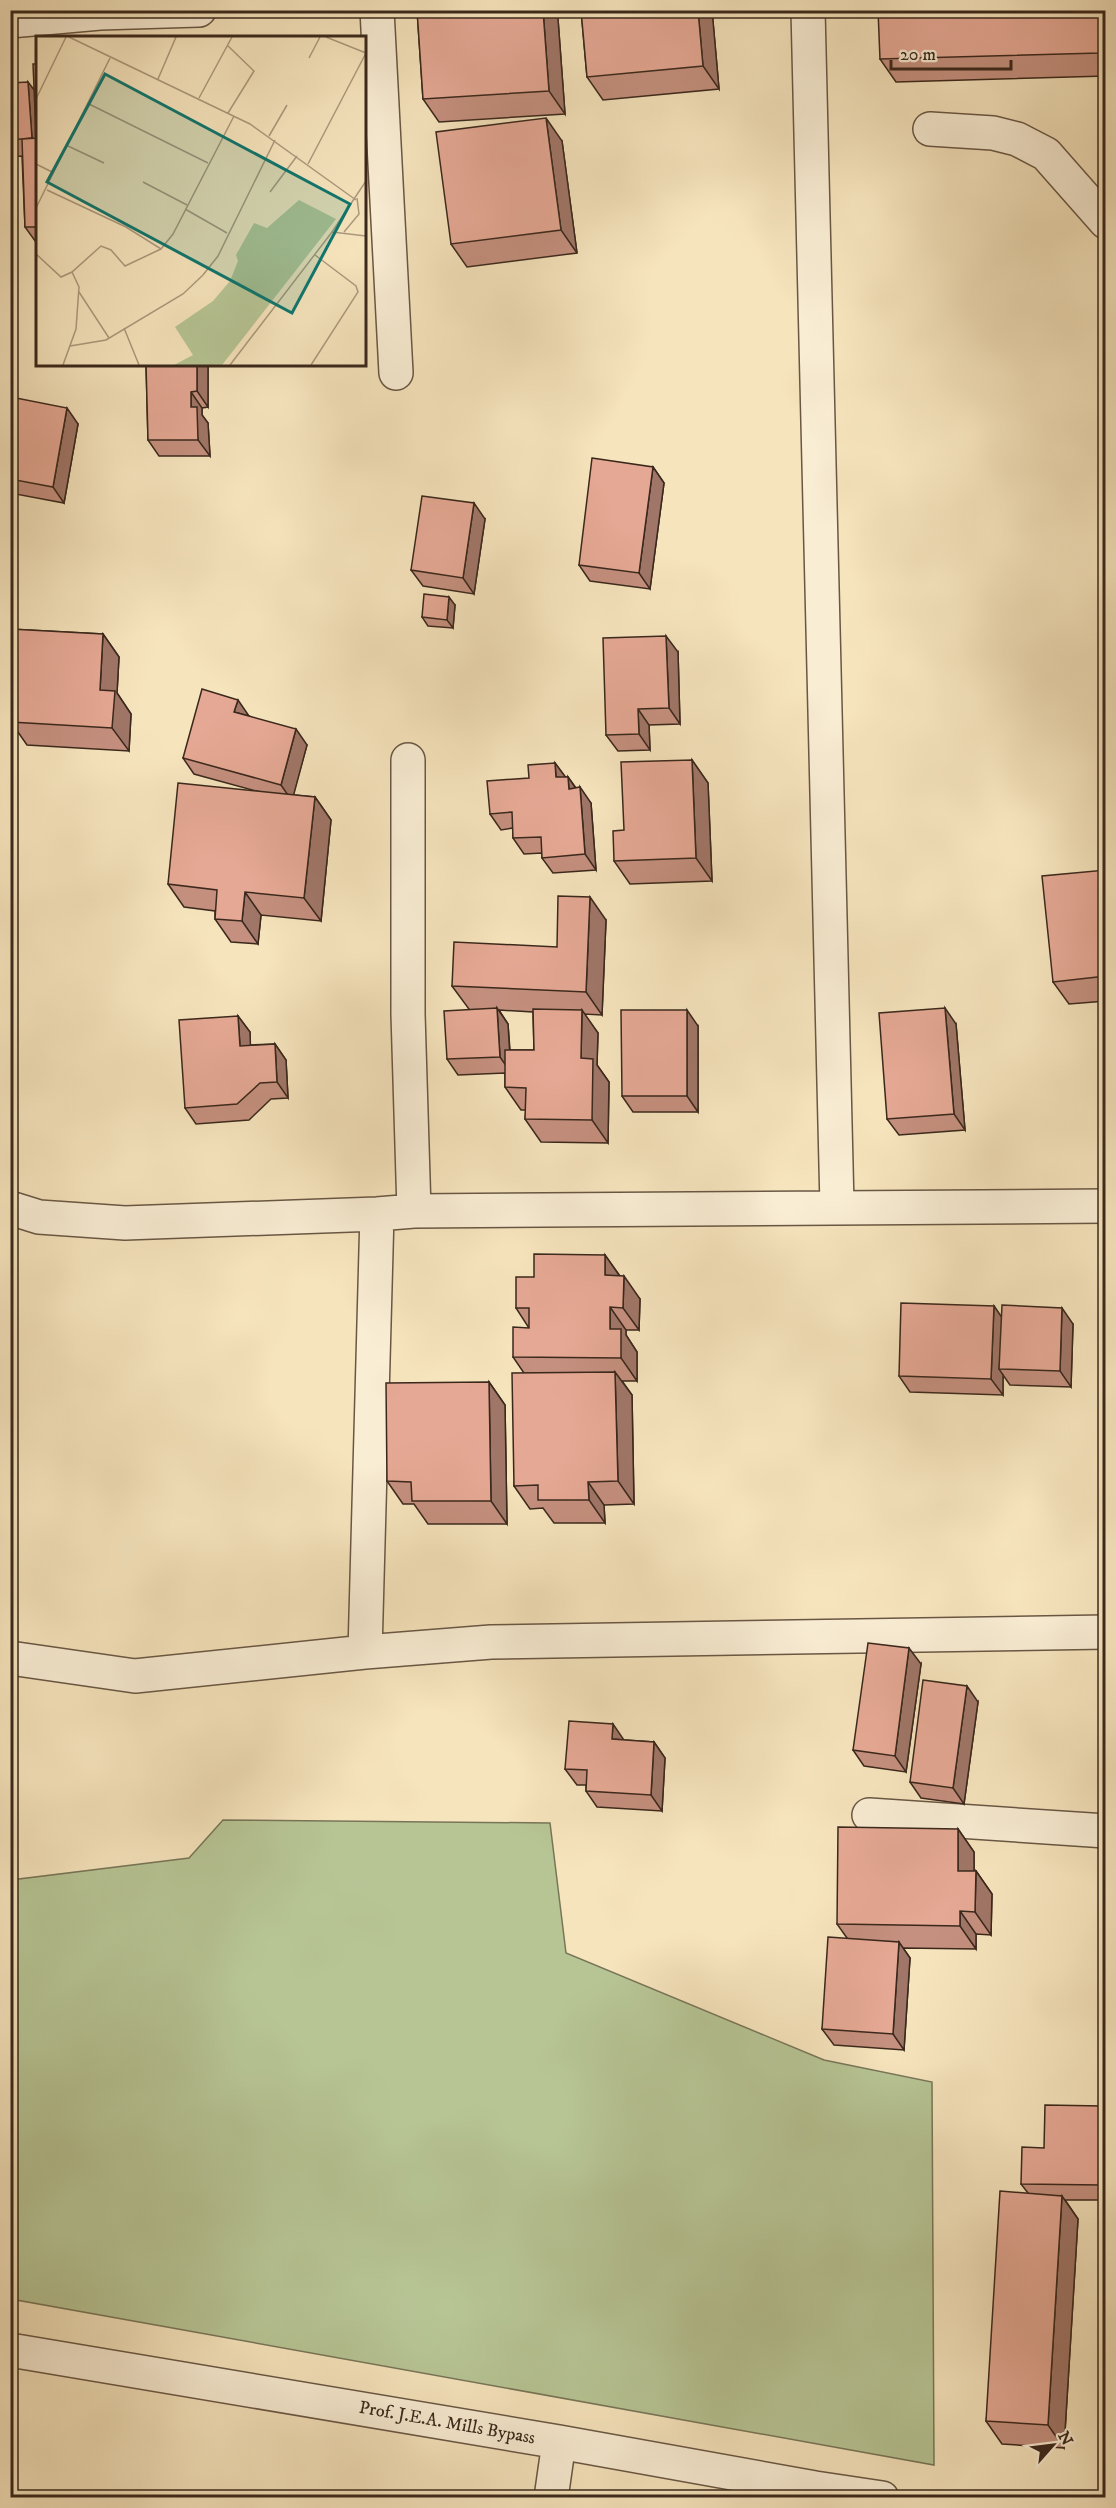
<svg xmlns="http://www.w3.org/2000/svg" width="1116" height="2508" viewBox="0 0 1116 2508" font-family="'IM FELL DW Pica',serif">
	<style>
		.green { fill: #b7c595; stroke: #787658; stroke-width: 1.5 }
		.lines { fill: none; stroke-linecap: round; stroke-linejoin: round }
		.minor-casing { stroke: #695744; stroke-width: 36 }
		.minor { stroke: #f9edd4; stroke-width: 33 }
		.wall { fill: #c5907f; stroke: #3a281c; stroke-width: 1.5; fill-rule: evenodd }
		.shaded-wall { fill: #a07668; stroke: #3a281c; stroke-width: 1.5 }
		.building { fill: #e5a894; stroke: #3a281c; stroke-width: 1.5 }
		.labels { text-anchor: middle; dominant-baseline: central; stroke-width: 6; stroke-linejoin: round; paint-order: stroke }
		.street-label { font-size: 18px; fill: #3a281c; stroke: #f9edd4 }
		.inset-road { fill: none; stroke: #ab997d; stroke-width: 1.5 }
		.view { fill: #0f766e; fill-opacity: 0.15; stroke: #0f766e; stroke-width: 3 }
		.inset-edge { fill: none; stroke: #3a281c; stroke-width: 3 }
	</style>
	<rect width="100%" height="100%" fill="#f6e4bd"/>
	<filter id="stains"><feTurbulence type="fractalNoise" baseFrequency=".00333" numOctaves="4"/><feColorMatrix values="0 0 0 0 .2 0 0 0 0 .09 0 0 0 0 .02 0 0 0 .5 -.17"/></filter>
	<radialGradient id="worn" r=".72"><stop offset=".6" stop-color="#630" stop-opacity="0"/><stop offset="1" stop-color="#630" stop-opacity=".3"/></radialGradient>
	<!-- green -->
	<path class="green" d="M223 1820 550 1823 566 1953 824 2060 932 2082 934 2465 11 2299V1880L189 1858Z"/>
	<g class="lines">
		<!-- minor casing -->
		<g class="minor-casing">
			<path id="minor" d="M377 10 396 373
				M808 10 837 1206
				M10 21 100 13 199 10
				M930 129 993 133 1017 139 1046 154 1106 222
				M408 760V1014L414 1211
				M10 1208 39 1217 125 1223 377 1214 414 1211 1106 1206
				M365 1652 377 1214
				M10 1658 135 1676 365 1652 491 1642 1106 1632
				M869 1815 1106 1831
				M10 2350 559 2442 815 2488 882 2498
				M551 2498 559 2442"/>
		</g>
		<!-- minor -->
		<use href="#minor" class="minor"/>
	</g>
	<!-- wall -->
	<path class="wall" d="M417 10H552L558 19 565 114 439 122 423 99Z
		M581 10H712L719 89 603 100 587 77Z
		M1106 10V76L896 82 880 59Z
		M38 64V245L25 227 22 156 10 157V83L34 90Z
		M562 141 577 253 467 267 451 244Z
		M146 364H208V407L202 408V415L208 423 210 456H159L148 440Z
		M10 401 78 424 64 503 10 493Z
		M653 467 664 483 650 589 590 581 579 565Z
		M485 519 474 594 423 586 411 570Z
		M455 605 453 628 428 626 422 617Z
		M10 629 103 634 119 657 117 693 131 714 129 751 27 745 11 722 13 693 10 692Z
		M678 652 680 724 649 725 650 750 618 751 606 735Z
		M249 716 307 745 293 795 315 797 331 820 321 921 261 915 258 944 231 942 215 919V911L184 907 168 884 260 792 194 774 183 758Z
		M692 760 708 783 712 881 630 884 614 861 624 830Z
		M555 763 565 777H568L576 788 591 803 596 870 553 873 542 858V853L524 854 513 838V828L501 830 490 814 529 778Z
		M1106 870V1001L1069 1004 1053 982Z
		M606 920 602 1015 584 1014 598 1033 597 1065 609 1082 608 1143 541 1142 525 1119 526 1110H521L505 1087V1073L458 1075 447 1059 469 1009 452 986 557 947ZM499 1010 533 1012 534 1050H510L508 1024Z
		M238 1016 250 1032V1045L275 1044 286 1060 288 1098 271 1099 249 1120 196 1124 185 1108Z
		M956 1024 965 1130 899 1135 887 1119Z
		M698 1026V1112H633L622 1096Z
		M605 1255 620 1276 640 1299 639 1330H626V1335L637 1352V1381H622L632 1395 634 1504 604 1505 605 1523H554L543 1508 530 1509 514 1486 524 1373 513 1357 529 1328 516 1308 534 1277Z
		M994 1306 1001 1317 1073 1324 1071 1387 1010 1385 1003 1375V1395L910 1392 899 1376Z
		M489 1382 505 1405 507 1524H428L414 1504H403L387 1481Z
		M921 1664 906 1772 864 1766 853 1750Z
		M978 1702 964 1804 921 1798 910 1782Z
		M624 1740 654 1742 665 1758 662 1811 597 1807 586 1791V1785H577L565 1769Z
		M958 1829 974 1852V1871H976L992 1894 991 1935 976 1934V1949L903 1948 910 1958 904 2050 834 2045 822 2029 847 1938 837 1924Z
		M1106 2111V2200H1065L1078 2219 1064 2448 1002 2444 986 2421 1028 2193 1021 2184 1044 2148Z"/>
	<!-- shaded-wall -->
	<path class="shaded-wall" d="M543 10H552L558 19 565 114 549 91Z
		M698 10H712L719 89 703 66Z
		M1099 10H1106V61L1100 53Z
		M28 82 38 95 36 134 38 137V148L32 139Z
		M546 118 562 141 577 253 561 230Z
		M197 364H208V407L197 391Z
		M191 392 202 408V415L208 423 210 456 198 440 191 407Z
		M67 408 78 424 64 503 53 487Z
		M653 467 664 483 650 589 639 573Z
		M474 503 485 519 474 594 463 578Z
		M449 597 455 605 453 628 447 620Z
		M103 634 119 657 117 693 131 714 129 751 112 728 100 690Z
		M666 636 678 652 680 724 669 708Z
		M238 700 249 716 234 712Z
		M638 709 649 725 650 750 639 734Z
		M296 729 307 745 292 801 281 785Z
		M692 760 708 783 712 881 696 858Z
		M555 763 567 779 556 777Z
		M568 777 579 793 569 789Z
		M580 787 591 803 596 870 585 854Z
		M315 797 331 820 321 921 304 898Z
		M245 892 261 915 258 944 242 921Z
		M590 897 606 920 602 1015 586 992Z
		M497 1008 508 1024 511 1073 500 1057Z
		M945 1008 956 1024 965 1130 954 1114Z
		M582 1010 598 1033 597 1065 609 1082 608 1143 592 1120 581 1058Z
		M687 1010 698 1026V1112L687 1096Z
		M238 1016 250 1032 251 1062 240 1046Z
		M275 1044 286 1060 288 1098 277 1082Z
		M605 1255 621 1278 605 1275Z
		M624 1276 640 1299 639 1330 623 1308Z
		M994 1306 1005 1322 999 1369 1003 1375V1395L991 1379Z
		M610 1307 626 1330V1335L637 1352V1381L621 1358 610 1329Z
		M1062 1308 1073 1324 1071 1387 1060 1371Z
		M615 1372 632 1395 634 1504 618 1481Z
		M489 1382 505 1405 507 1524 491 1501Z
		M588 1482 604 1505 605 1523 589 1500Z
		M909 1648 921 1664 906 1772 895 1756Z
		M967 1686 978 1702 964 1804 953 1788Z
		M613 1724 624 1740 612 1739Z
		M654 1742 665 1758 662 1811 651 1795Z
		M958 1829 974 1852V1894L958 1871Z
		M976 1871 992 1894 991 1935 975 1912Z
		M960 1911 976 1934V1949L960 1926Z
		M899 1942 910 1958 904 2050 893 2034Z
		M1102 2106 1106 2111V2191L1101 2185Z
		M1062 2196 1078 2219 1064 2448 1048 2425Z"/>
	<!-- building -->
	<path class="building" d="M417 10H543L549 91 423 99Z
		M581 10H698L703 66 587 77Z
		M878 10H1099L1100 53 880 59Z
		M33 64H38V134H36Z
		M28 82 32 138 10 140V83Z
		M546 118 561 230 451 244 436 132Z
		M38 138V227H25L22 139Z
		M146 364H197V391L191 392V407H197L198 440H148Z
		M11 397 67 408 53 487 10 479Z
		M592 458 653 467 639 573 579 565Z
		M422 496 474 503 463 578 411 570Z
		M424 594 449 597 447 620 422 617Z
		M10 629 103 634 100 690 115 691 112 728 11 722 14 671H10Z
		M666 636 669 708 638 709 639 734 606 735 603 638Z
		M202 689 238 700 234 712 296 729 281 785 183 758Z
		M692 760 696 858 614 861 613 831 624 830 621 762Z
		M555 763 556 777H568L569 789 580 787 585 854 542 858 541 837 513 838 512 812 490 814 487 781 529 778 528 765Z
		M178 783 315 797 304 898 245 892 242 921 215 919 217 890 168 884Z
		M1106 870V976L1053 982 1042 876Z
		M558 896 590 897 586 992 452 986 454 942 557 947Z
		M497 1008 500 1057 447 1059 444 1011Z
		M945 1008 954 1114 887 1119 879 1013Z
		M533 1009 582 1010 581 1058 593 1059 592 1120 525 1119 526 1088 505 1087V1050H534Z
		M621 1010H687V1096H622Z
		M238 1016 240 1046 275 1044 277 1082 260 1083 237 1104 185 1108 179 1020Z
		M534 1254 605 1255V1275L624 1276 623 1308 610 1307V1329H621V1358L513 1357V1327L529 1328V1308H516V1277H534Z
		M901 1303 994 1306 991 1379 899 1376Z
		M1002 1305 1062 1308 1060 1371 999 1369Z
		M615 1372 618 1481 588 1482 589 1500H538V1485L514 1486 512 1373Z
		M489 1382 491 1501H412L411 1482 387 1481 386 1383Z
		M868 1643 909 1648 895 1756 853 1750Z
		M923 1680 967 1686 953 1788 910 1782Z
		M569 1721 613 1724 612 1739 654 1742 651 1795 586 1791 587 1770 565 1769Z
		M838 1827 958 1829V1871H976L975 1912 960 1911V1926L837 1924Z
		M828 1937 899 1942 893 2034 822 2029Z
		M1045 2105 1102 2106 1101 2185 1021 2184 1022 2147 1044 2148Z
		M1000 2191 1062 2196 1048 2425 986 2421Z"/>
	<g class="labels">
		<!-- street labels -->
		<g class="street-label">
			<text transform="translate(447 2423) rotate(10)">Prof. J.E.A. Mills Bypass</text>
		</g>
	</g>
	<!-- overview -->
	<g transform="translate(36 36)">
		<rect width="330" height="330" fill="#f6e4bd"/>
		<path d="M263 164 300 183 186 329H138L157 319 139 291 177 265 194 245 202 225 200 219 218 187 231 192Z" fill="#b7c595"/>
		<path class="inset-road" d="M33 1 214 88 320 164M290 1 330 17M191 9 218 35 192 77M273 22 284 1M122 43 140 1M163 62 196 1M0 63 30 1M51 67 172 127M233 100 251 69M32 110 68 127M0 128 18 137M272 128 330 17M107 146 151 169M11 154 90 191 125 213 137 198 198 80M234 156 261 120M0 172 74 22M149 173 191 197M296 196 330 200M308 196 323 178 321 162M0 218 25 241 36 236 65 210 75 214 89 230 125 213M43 256 73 302M88 292 103 329M34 310 70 304 147 258 167 239 182 220 239 104M27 329 40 293 43 251 36 236M194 329 296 196 330 145M275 329 322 256 320 250 279 219"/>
		<path class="view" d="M69 38 314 168 256 277 11 146Z"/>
		<rect width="330" height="330" class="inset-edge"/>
	</g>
	<!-- margin -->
	<rect width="1116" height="2508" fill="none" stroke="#f6e4bd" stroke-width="36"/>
	<rect x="12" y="12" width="1092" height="2484" fill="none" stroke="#3a281c" stroke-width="3"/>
	<rect x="18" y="18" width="1080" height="2472" fill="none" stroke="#3a281c" stroke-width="1.5"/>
	<!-- north arrow -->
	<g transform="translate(1053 2445) rotate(62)" stroke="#f9edd4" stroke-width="4.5" paint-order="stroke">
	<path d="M0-4.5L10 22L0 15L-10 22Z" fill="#3a281c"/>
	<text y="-9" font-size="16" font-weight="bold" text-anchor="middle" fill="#3a281c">N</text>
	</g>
	<!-- scale -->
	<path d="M891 60v9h120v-9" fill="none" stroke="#3a281c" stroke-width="3"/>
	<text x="900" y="60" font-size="18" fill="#3a281c" stroke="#f9edd4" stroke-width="4.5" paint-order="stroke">20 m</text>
	<rect width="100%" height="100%" filter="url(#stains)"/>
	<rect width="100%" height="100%" fill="url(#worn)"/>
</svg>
